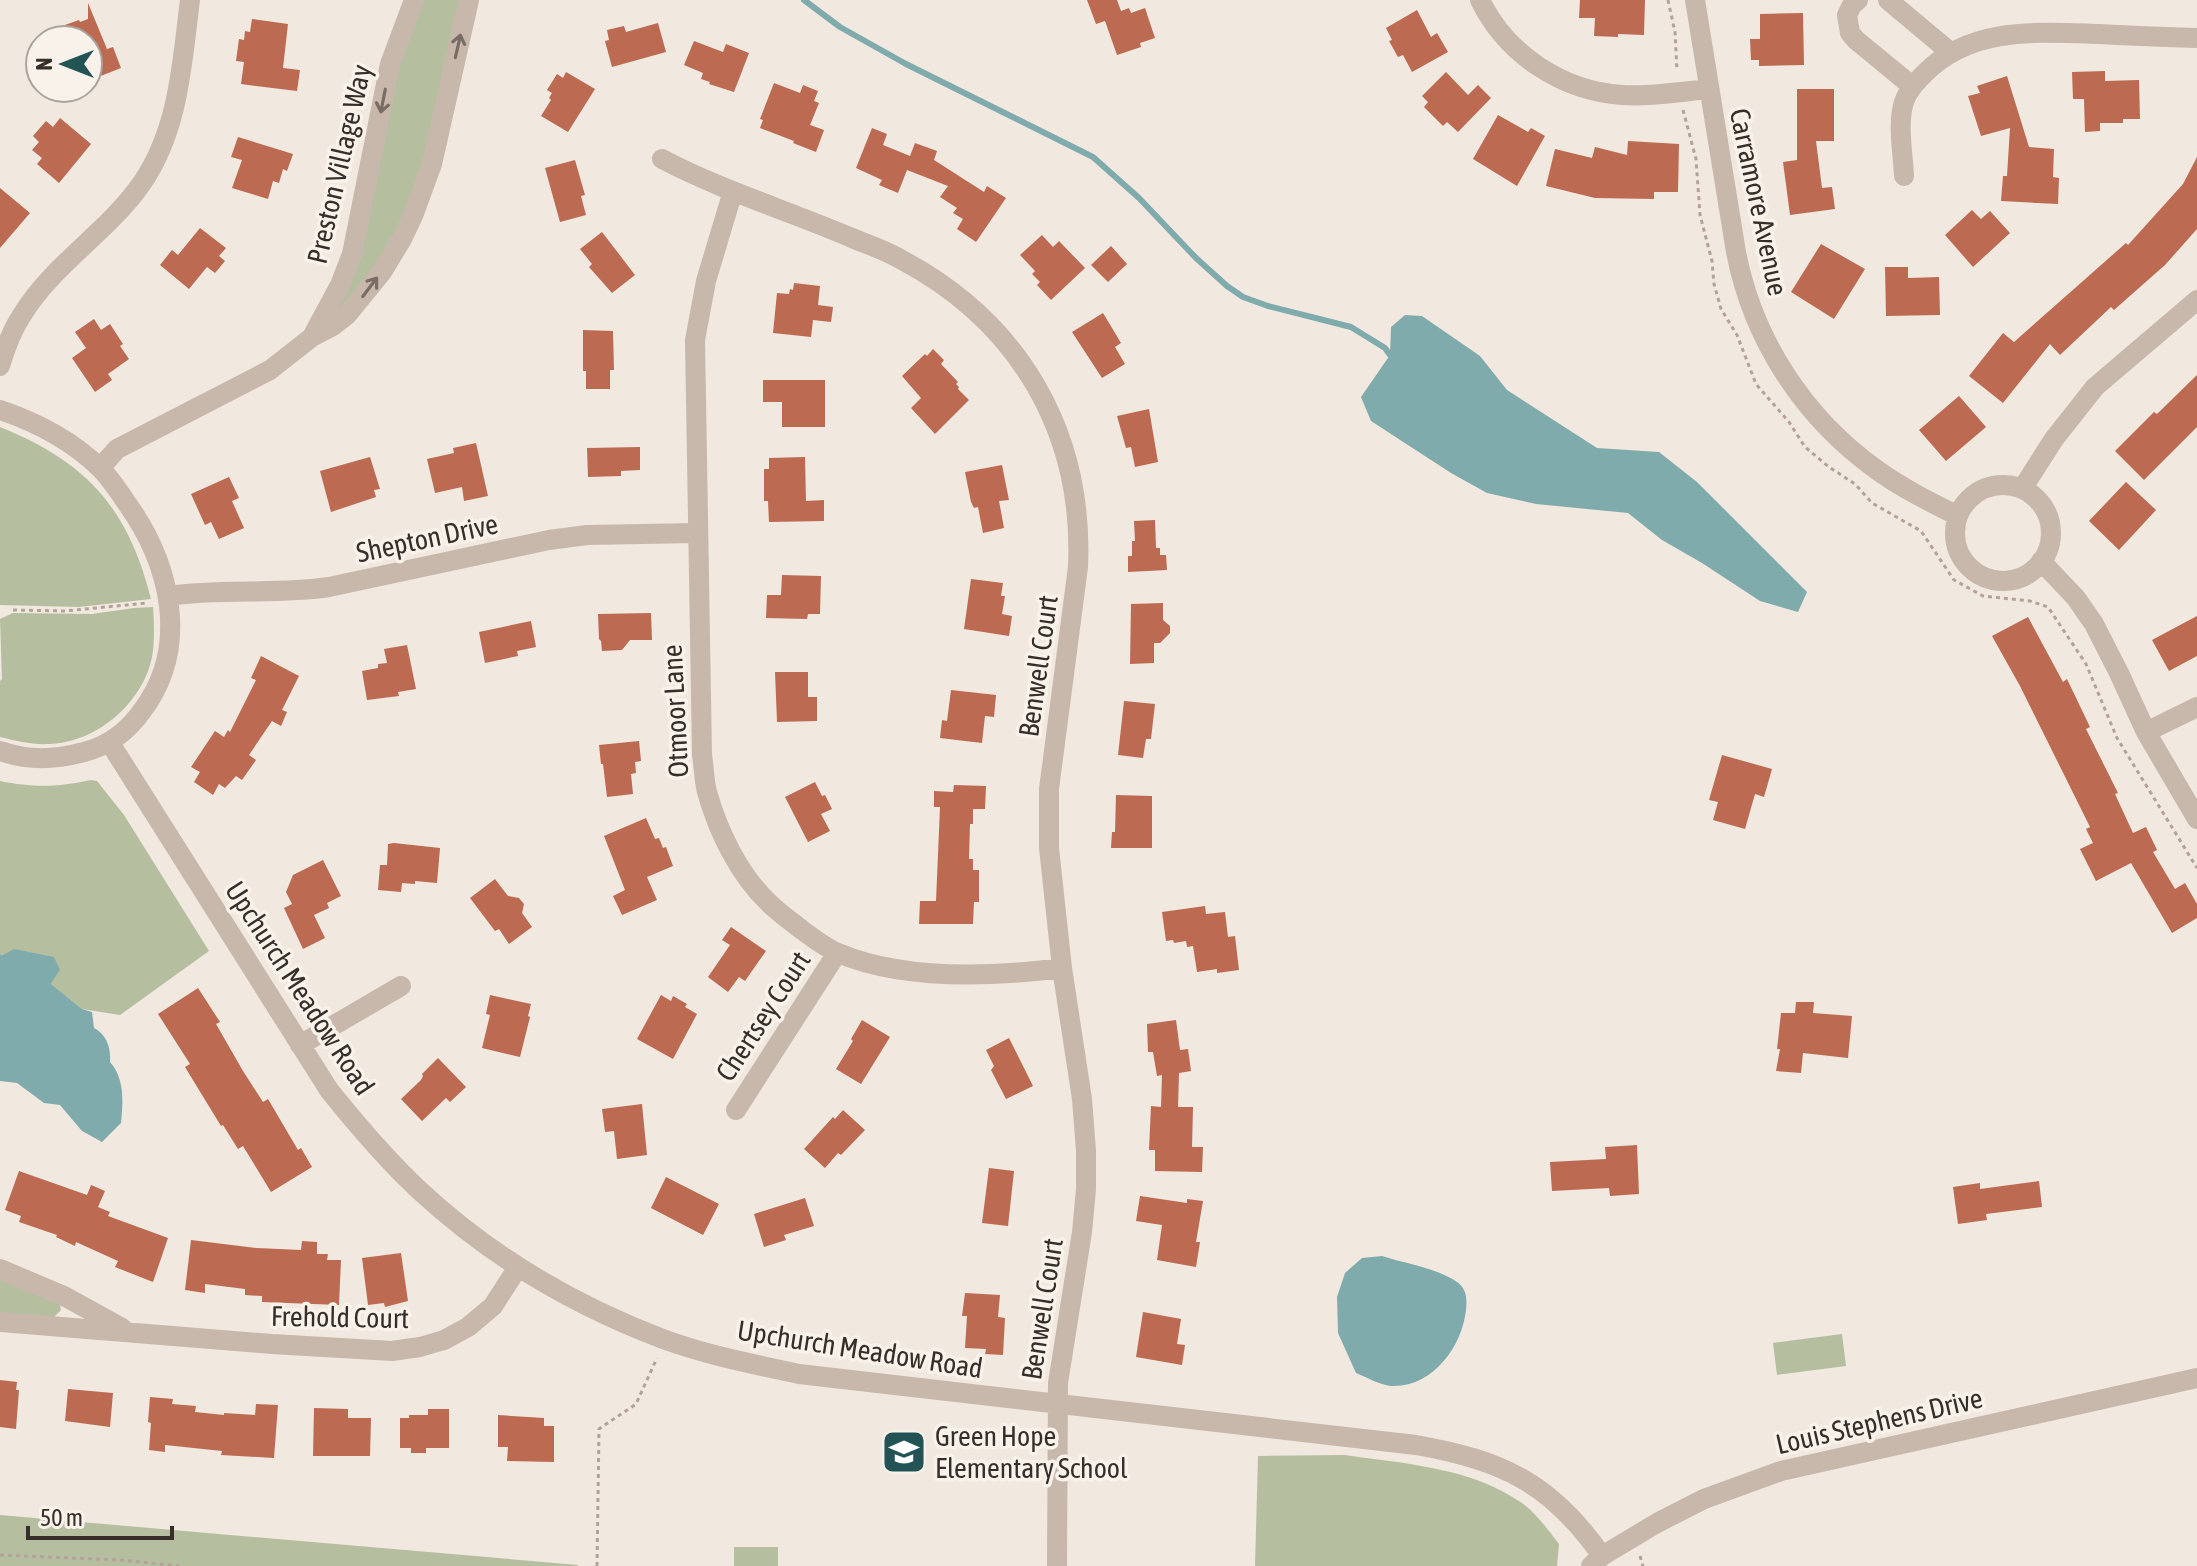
<svg xmlns="http://www.w3.org/2000/svg" width="2197" height="1566" viewBox="0 0 2197 1566" font-family="'Asap Condensed',sans-serif">
	<style>
		.green { fill: #b5bfa0 }
		.water { fill: #80abac }
		.lines { fill: none; stroke-linecap: round; stroke-linejoin: round }
		.stream { stroke: #80abac; stroke-width: 6 }
		.building { fill: #bc6a52 }
		.path { stroke: #b4a296; stroke-width: 3; stroke-dasharray: 4 4; stroke-linecap: butt }
		.minor { stroke: #c8b8ac; stroke-width: 20 }
		.oneway { stroke: #786c64 }
		.labels { text-anchor: middle; dominant-baseline: central; stroke-width: 7; stroke-linejoin: round; paint-order: stroke }
		.street-label { font-size: 28px; fill: #372e2a; stroke: #f9f2eb }
		.poi-label { font-size: 28px; fill: #372e2a; stroke: #f9f2eb; text-anchor: start }
	</style>
	<rect width="100%" height="100%" fill="#f1e8df"/>
	<!-- green -->
	<path class="green" d="M420 0H463L422 176 373 278 324 326 391 80Z
		M0 427C87 462 128 508 151 599L79 607 0 605Z
		M153 607C154 623 155 641 152 657 143 703 96 743 49 744 33 745 16 741 0 737V681L2 679 0 619 13 613 92 614 134 608Z
		M91 780 97 781 124 815 209 951 120 1015 82 1009 51 984 60 970 0 954V781C34 788 58 787 91 780Z
		M0 1279 59 1301 61 1310 50 1321 0 1315Z
		M1842 1334 1846 1366 1777 1375 1773 1343Z
		M1345 1455C1406 1464 1470 1467 1522 1503 1537 1514 1548 1530 1559 1544L1557 1566H1255L1258 1456Z
		M0 1515 578 1565V1566H0Z
		M734 1547H778V1566H734Z"/>
	<!-- water -->
	<path class="water" d="M1405 315 1422 316 1480 356 1507 390 1597 448 1659 452 1697 482 1807 592 1798 612 1760 601 1702 563 1662 540 1628 513 1536 504 1487 493 1451 473 1371 421 1361 397 1390 355 1391 327Z
		M14 949 54 957 60 970 51 984 82 1009 92 1012 94 1028C107 1035 111 1048 110 1062 125 1079 123 1102 121 1123L102 1142 82 1131 60 1105 44 1103 17 1083 0 1081V954L3 955Z
		M1382 1256C1404 1263 1439 1269 1457 1282 1467 1289 1467 1299 1466 1310 1462 1347 1432 1388 1391 1386 1380 1385 1366 1377 1356 1373L1338 1333 1337 1297 1345 1273 1362 1258Z"/>
	<g class="lines">
		<!-- stream -->
		<path class="stream" d="M804 0 840 27 906 64 1093 157 1139 198 1196 258 1227 286 1243 297 1268 306 1351 327 1385 348 1390 355"/>
	</g>
	<!-- building -->
	<path class="building" d="M1087 0H1117L1121 11 1129 8 1131 13 1145 8 1155 38 1140 43 1141 47 1117 55 1105 21 1096 24Z
		M1580 0H1645L1644 35 1618 34V37L1594 36 1595 18H1579Z
		M88 3 107 49 113 47 121 68 88 81V40H68L62 26 79 20 80 22 88 19Z
		M1417 10 1431 37 1437 33 1448 52 1412 72 1403 55 1398 57 1389 41 1392 40 1386 28Z
		M1803 13 1804 65 1759 66V60H1751L1750 39H1760V14Z
		M252 19 288 24 283 68 300 70 297 91 241 84 244 62 236 61 239 39 244 40 245 31 250 32Z
		M658 23 666 52 612 67 605 41 609 40 607 30 624 26 626 32Z
		M694 41 723 52 726 44 749 53 734 92 709 84 710 82 701 79 703 73 684 65Z
		M2105 71V81L2139 80 2140 119H2123V123H2100V131L2085 132 2084 99H2073L2072 72Z
		M566 72 595 89 568 132 541 116 551 100 549 98 552 93 547 90 557 74 563 78Z
		M1446 72 1468 95 1478 85 1491 98 1458 132 1447 122 1443 126 1424 107 1428 102 1422 96Z
		M2007 76 2029 147 2054 149 2053 177 2059 178 2058 204 2001 201 2003 176H2007L2010 128 1981 136 1968 96 1980 93 1977 86Z
		M774 83 800 93 803 85 818 91 814 101 819 103 810 125 824 130 816 152 793 143 794 141 760 128 763 120 760 119Z
		M1797 89H1834V141H1816L1822 188 1832 187 1835 209 1790 215 1783 162 1797 160Z
		M1498 115 1528 132 1531 128 1545 136 1517 186 1473 159Z
		M60 118 91 144 59 183 37 164 42 158 32 150 39 142 33 136 46 121 53 127Z
		M872 128 887 134 883 145 910 156 915 143 937 151 934 160 984 192 987 186 1006 198 976 242 957 229 963 219 953 213 957 208 940 197 948 186 907 170 898 193 879 185 882 180 856 168Z
		M238 137 293 154 287 171 283 169 279 183 273 181 268 199 232 188 242 160 231 157Z
		M1628 141 1679 144 1678 192H1654V199L1595 198 1546 186 1555 149 1592 158 1595 147 1627 155Z
		M2197 157V229L2165 265 2114 310 2111 307 2060 355 2050 344 2003 403 1969 376 2003 333 2014 342 2126 243 2128 245 2183 184Z
		M575 160 585 195 581 196 586 215 560 222 545 168Z
		M0 188 30 213 0 248Z
		M1972 210 1981 219 1990 211 2010 233 1973 267 1945 235Z
		M200 228 226 248 219 256 225 261 215 273 207 267 189 289 160 265 172 250 178 255Z
		M602 232 635 275 612 293 589 267 592 264 580 249Z
		M1042 235 1053 247 1059 241 1085 268 1051 300 1037 285 1040 282 1032 274 1035 271 1020 255Z
		M1821 244 1865 269 1834 319 1791 292Z
		M1111 246 1127 264 1108 282 1091 265Z
		M1885 267H1908V278L1939 277 1940 315 1886 316Z
		M794 283 820 286 818 305 833 307 831 322 813 320 811 337 773 333 777 293 789 294 790 289 793 290Z
		M1103 313 1121 343 1115 347 1125 364 1102 378 1072 332Z
		M94 319 101 330 110 324 123 344 120 346 129 359 108 374 112 380 95 392 72 358 86 348 75 332Z
		M583 330 613 331 614 370H610V389H586V371H583Z
		M933 349 944 360 941 364 958 382 956 384 959 387 958 389 969 400 935 434 911 408 921 398 902 376 925 354 927 356Z
		M2197 375V427L2144 480 2115 451 2154 412 2157 414Z
		M763 380H825V427H782V402H763Z
		M1959 396 1986 427 1946 461 1919 430Z
		M1149 409 1158 462 1135 467 1131 447 1126 448 1117 416Z
		M476 443 488 496 464 501 462 487 435 493 427 459 454 453 453 448Z
		M640 447V470L621 471V476L588 477 587 448Z
		M370 457 380 489 374 490 376 497 331 512 320 471Z
		M805 457 806 501 824 500V521L769 522 768 501H764V469H769V458Z
		M1002 465 1009 500 999 501 1004 528 983 533 978 507 974 508 971 502 965 472Z
		M229 477 239 498 232 501 244 528 219 539 211 522 205 525 191 494Z
		M2126 482 2156 510 2119 550 2089 521Z
		M1155 520 1156 548H1160V555H1166L1167 570 1128 572V556H1132V541H1135L1134 521Z
		M782 575 821 576 820 614H808L807 619 766 618 767 595H781Z
		M971 579 1003 583 1001 596H1005L1002 614 1012 616 1009 636 964 629Z
		M1163 603V620L1170 626V633L1160 643H1154V663L1130 664 1131 604Z
		M651 613 652 640H630L622 650 602 651 601 641 599 639 598 614Z
		M2197 616V656L2169 671 2152 640Z
		M2028 617 2063 682 2067 679 2090 727 2086 729 2118 793 2115 794 2133 833 2146 827 2157 850 2153 852 2175 889 2185 883 2197 904V918L2172 933 2131 863 2096 881 2080 849 2093 843 2086 829 2090 827 2020 686 1992 636Z
		M531 621 536 647 517 651 518 656 485 663 479 632Z
		M407 645 416 689 398 692 399 696 367 700 362 671 378 668V664L387 663 384 649Z
		M261 656 299 676 282 710 287 712 281 726 272 721 249 755 256 760 242 780 236 776 225 788 219 784 213 795 194 782 200 772 191 767 215 731 224 737 228 730 230 732 256 680 251 678Z
		M775 672H808V697H817V721L777 722Z
		M951 690 996 695 994 717 985 716 982 743 940 738 942 720 947 721Z
		M1124 701 1155 704 1151 739H1146L1143 758 1118 755Z
		M639 741 641 761 635 762 636 773 631 774 633 794 607 797 603 764H601L599 745Z
		M1722 755 1772 769 1764 797 1755 794 1745 829 1713 820 1718 802 1709 800Z
		M815 782 822 796 825 795 832 809 821 814 830 831 808 842 785 797Z
		M954 785 986 786 985 809H973V824H970L969 859H973V870H979V902H974L973 924H919L920 901H936L940 807H934V791L953 792Z
		M1116 795 1152 796V848H1111L1112 832H1115Z
		M646 818 655 839 659 838 663 848 666 847 673 866 647 877 657 900 622 915 613 896 625 890 604 836Z
		M394 843 440 848 437 883 415 881V884L402 883 401 892 378 890 380 865H387L388 844Z
		M323 860 341 896 327 903 329 908 314 915 325 938 303 949 284 908 292 904 286 892 293 875Z
		M495 879 508 896 519 898 524 904 522 913 532 927 509 944 499 929 495 931 470 898Z
		M1205 906 1206 914 1225 912 1228 937 1235 936 1239 970 1217 973V969L1197 972 1193 946 1187 947 1186 941 1174 943 1173 940 1166 941 1162 912Z
		M731 927 766 951 745 981 739 977 728 992 708 977 730 945 722 940Z
		M198 988 220 1022 216 1024 243 1071 263 1102 268 1099 298 1150 301 1148 312 1167 271 1192 243 1146 238 1149 223 1125 221 1126 185 1067 190 1064 158 1014Z
		M490 995 531 1004 528 1016 530 1017 520 1057 482 1048 490 1015 486 1014Z
		M661 995 671 1001 673 996 687 1004 685 1007 697 1014 673 1059 637 1039Z
		M1796 1002H1814L1813 1013 1852 1016 1848 1058 1803 1053 1801 1073 1776 1071 1780 1049H1777L1781 1013H1795Z
		M862 1020 890 1037 861 1084 836 1069 853 1041 851 1039Z
		M1176 1020 1180 1050 1188 1049 1191 1071 1179 1073 1178 1107H1193L1192 1147H1203L1202 1172 1155 1171V1150H1149L1151 1106 1161 1107 1162 1075 1157 1076 1153 1052H1148L1147 1024Z
		M1009 1038 1033 1086 1006 1099 991 1070 994 1066 986 1050Z
		M438 1058 466 1087 450 1102 446 1098 422 1121 401 1099 421 1080 423 1076 422 1074Z
		M642 1104 647 1155 617 1159 614 1131 605 1132 602 1109Z
		M843 1110 865 1130 841 1155 838 1153 825 1168 804 1149 833 1117 835 1119Z
		M1637 1145 1639 1194 1610 1196 1609 1188 1552 1191 1550 1162 1606 1159 1605 1147Z
		M989 1168 1014 1171 1008 1226 982 1223Z
		M19 1171 87 1195 91 1185 105 1191 98 1207 110 1212 108 1216 168 1238 153 1282 115 1267 118 1261 76 1242 75 1246 56 1237 57 1235 19 1222 21 1216 5 1210Z
		M666 1177 719 1204 703 1235 651 1208Z
		M2039 1181 2042 1207 1986 1214 1987 1220 1958 1224 1953 1187 1980 1183V1189Z
		M1140 1196 1187 1203V1199L1203 1201 1196 1242H1200L1196 1267 1157 1260 1162 1225 1136 1221Z
		M805 1198 814 1226 784 1235 786 1240 764 1247 754 1214Z
		M191 1240 257 1248 301 1250 302 1241 317 1242V1254H328L327 1260H341L339 1305 262 1302V1296L245 1295V1289L205 1284V1293L185 1290Z
		M401 1253 408 1301 385 1307 384 1303 368 1305 362 1258Z
		M965 1293 1000 1295 998 1317 1005 1318 1003 1355 985 1354 986 1349 965 1348 967 1316H962Z
		M1143 1312 1181 1319 1177 1344 1185 1345 1182 1365 1136 1357Z
		M0 1380 17 1382 16 1390H19L16 1429 0 1427Z
		M68 1389 113 1393 110 1427 65 1421Z
		M150 1397 173 1399 172 1404 196 1406 195 1412 224 1415V1413L255 1415 256 1404 278 1405 274 1458 221 1455 222 1451 165 1445V1452L149 1450 151 1423 148 1422Z
		M314 1408 348 1409V1418H371L370 1456H313Z
		M428 1409H449V1448H426V1453H411V1448H400V1418H409V1415H428Z
		M498 1415 544 1418V1426H554V1462L507 1461 508 1447H498Z"/>
	<g class="lines">
		<!-- path -->
		<path class="path" d="M1668 0 1675 32 1677 71
			M1683 110 1696 159 1700 215 1712 261 1714 284 1721 309 1737 335 1756 384 1789 422 1805 447 1829 467 1855 484 1872 503 1921 531 1954 580 1983 596 2030 601 2048 607 2086 664 2117 738 2197 868
			M13 610 65 611 147 603
			M0 1555 120 1560 179 1566
			M1640 1556 1643 1566
			M597 1566 599 1429 636 1404 657 1358"/>
		<!-- minor -->
		<path class="minor" d="M1480 0C1506 54 1562 91 1622 95 1650 97 1680 92 1708 89
			M1695 0 1736 252C1753 340 1804 418 1877 470 1902 488 1930 502 1958 516
			M1858 0 1852 5 1847 15 1850 33 1856 40 1912 86
			M1888 0 1950 52
			M662 159C723 191 789 211 852 238 869 245 887 251 902 260 1020 323 1084 433 1078 567L1049 789V848L1062 968 1082 1099 1086 1151V1189L1082 1232 1058 1383 1057 1566
			M1904 176C1903 153 1897 124 1904 102 1908 90 1916 82 1925 73 1971 26 2039 32 2099 34 2132 36 2164 37 2197 38
			M733 191 706 281 695 340 702 755C704 767 704 780 707 792 718 831 739 875 769 903 779 913 791 921 802 930 813 938 826 948 838 953 905 981 992 977 1062 968
			M312 337 340 285 352 254 390 64 414 0
			M0 366C5 349 12 330 22 315 53 264 108 232 142 183 179 129 182 63 190 0
			M0 410C36 422 72 441 100 468 110 478 118 490 126 502 170 563 191 646 142 711 127 732 108 746 84 752 54 760 29 761 0 751
			M100 468 117 449 270 370 312 337 333 326 347 315 382 272 402 239 413 216 432 164 469 0
			M1955 533a48 48 0 1 1 96 0a48 48 0 1 1-96 0Z
			M2022 489 2054 439 2095 387 2197 300
			M2041 561 2076 598 2094 624 2119 673 2146 732 2197 819
			M168 596C221 588 276 595 329 587L549 540 587 535 697 533
			M2146 732 2197 707
			M110 743 329 1090C357 1125 386 1159 419 1190 489 1255 573 1305 663 1339 706 1355 753 1364 799 1374L1416 1445C1502 1460 1551 1483 1602 1556
			M300 1045 401 986
			M736 1110 837 953
			M0 1269 64 1296 122 1328
			M0 1322 272 1344 392 1351 420 1347 444 1340 468 1327 493 1306 518 1267
			M1591 1566 1602 1556 1657 1523 1704 1499 1781 1471 2197 1378"/>
	</g>
	<!-- one-way arrows -->
	<defs><path id="oneway-shaft" d="M-6 0H5M1.5-3L5.5 0L1.5 3" fill="none" stroke-width="1.6" stroke-linecap="round" stroke-linejoin="round" transform="scale(2)"/></defs>
	<g class="oneway">
		<use href="#oneway-shaft" transform="translate(458 46) rotate(-77)"/>
		<use href="#oneway-shaft" transform="translate(383 101) rotate(101)"/>
		<use href="#oneway-shaft" transform="translate(370 287) rotate(-53)"/>
	</g>
	<!-- icons -->
	<defs>
		<g id="school-square" transform="scale(2.3)"><rect x="-9" y="-9" width="18" height="18" rx="4" fill="#235355" stroke="#f9f2eb"/><path d="M0-5L7-2L0 1L-7-2ZM-4 1L0 2.5L4 1V4Q0 6-4 4Z" fill="#fff"/></g>
	</defs>
	<g fill-rule="evenodd">
		<use href="#school-square" x="904" y="1452"/>
	</g>
	<g class="labels">
		<!-- street labels -->
		<g class="street-label">
			<text transform="translate(339 164) rotate(-77)">Preston Village Way</text>
			<text transform="translate(1759 202) rotate(78)">Carramore Avenue</text>
			<text transform="translate(427 538) rotate(-12)">Shepton Drive</text>
			<text transform="translate(1038 666) rotate(-82)">Benwell Court</text>
			<text transform="translate(675 711) rotate(-93)">Otmoor Lane</text>
			<text transform="translate(300 988) rotate(57)">Upchurch Meadow Road</text>
			<text transform="translate(763 1016) rotate(-57)">Chertsey Court</text>
			<text transform="translate(1042 1309) rotate(-81)">Benwell Court</text>
			<text transform="translate(340 1317) rotate(1)">Frehold Court</text>
			<text transform="translate(860 1349) rotate(9)">Upchurch Meadow Road</text>
			<text transform="translate(1879 1421) rotate(-13)">Louis Stephens Drive</text>
		</g>
		<!-- poi labels -->
		<g class="poi-label">
			<text x="935" y="1436">Green Hope<tspan x="935" dy="32">Elementary School</tspan></text>
		</g>
	</g>
	<!-- north arrow -->
	<g transform="translate(64 64) rotate(270)"><circle r="38" fill="#f9f2eb" stroke="#aba49e" stroke-width="2"/>
	<path d="M0-6L14 30L0 20L-14 30Z" fill="#235355"/>
	<text y="-12" font-size="22" font-weight="bold" text-anchor="middle" fill="#372e2a">N</text>
	</g>
	<!-- scale -->
	<path d="M28 1526v12h144v-12" fill="none" stroke="#372e2a" stroke-width="4"/>
	<text x="40" y="1526" font-size="24" fill="#372e2a" stroke="#f9f2eb" stroke-width="6" paint-order="stroke">50 m</text>
</svg>
